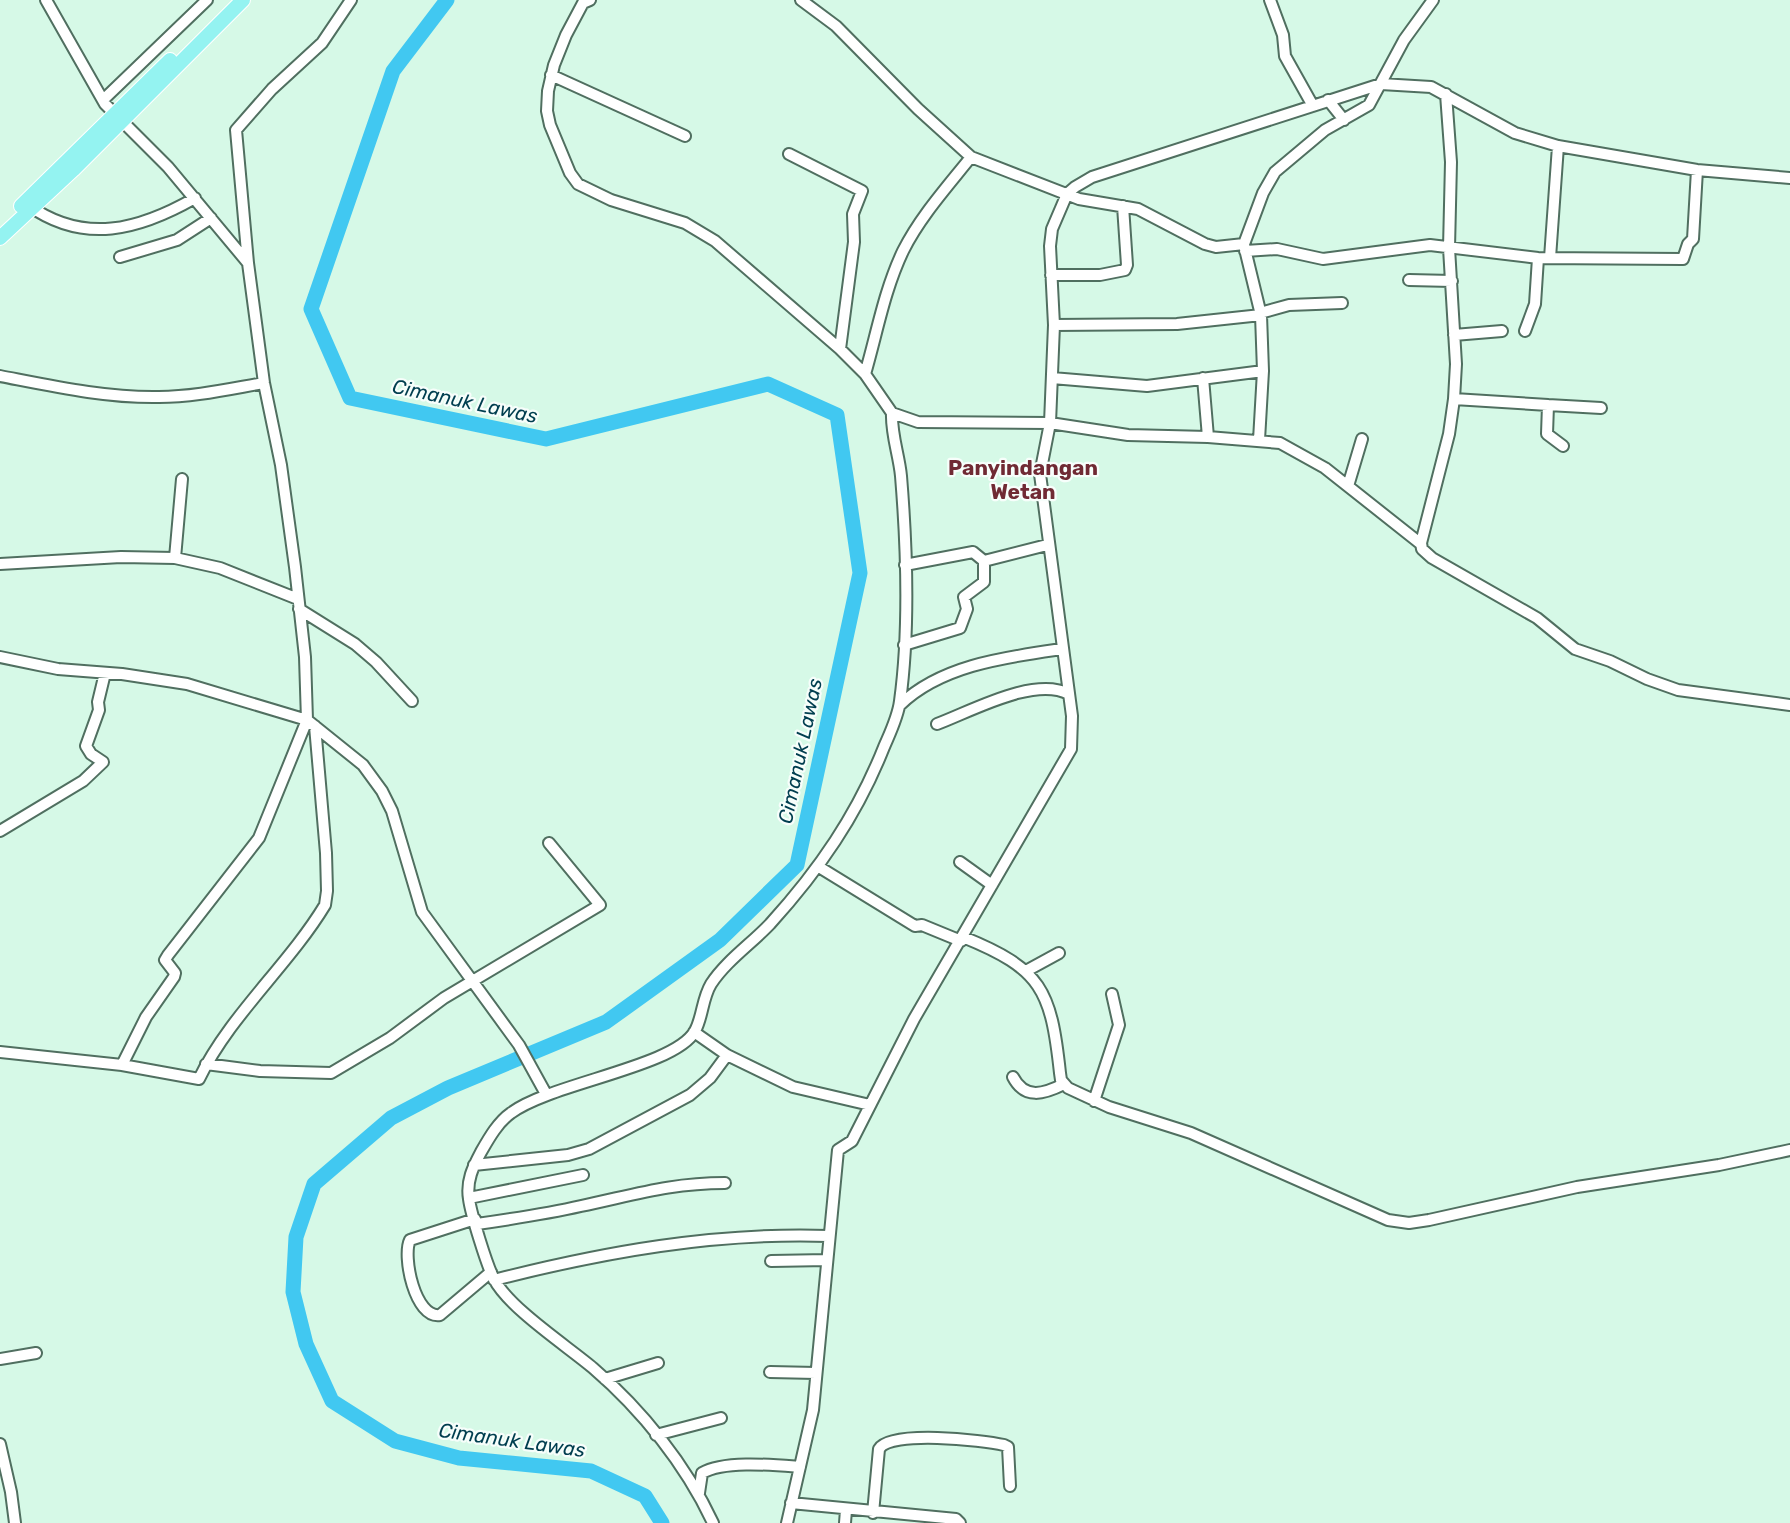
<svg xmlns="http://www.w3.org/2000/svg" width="1790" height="1523" viewBox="0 0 1790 1523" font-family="Rubik,sans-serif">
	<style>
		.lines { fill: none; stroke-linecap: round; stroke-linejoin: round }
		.river { stroke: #41c8f1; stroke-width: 15 }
		.minor-casing { stroke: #506f60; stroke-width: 14 }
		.major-casing { stroke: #fff; stroke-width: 16 }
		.minor { stroke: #fff; stroke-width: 10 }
		.major { stroke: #94f3f1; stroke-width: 14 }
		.labels { text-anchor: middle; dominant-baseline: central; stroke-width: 4.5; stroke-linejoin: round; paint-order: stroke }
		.water-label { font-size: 20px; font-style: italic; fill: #003e4f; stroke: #f7fefb }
		.quarter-label { font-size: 21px; font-weight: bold; fill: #702a34; stroke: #f7fefb }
	</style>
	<rect width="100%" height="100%" fill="#d6f9e7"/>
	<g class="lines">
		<!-- river -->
		<path class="river" d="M447 0 393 71 311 309 350 398 546 439 768 384 837 415 860 573 797 865 720 940 606 1022 448 1088 391 1118 314 1184 296 1237 293 1292 306 1344 332 1401 395 1441 459 1458 591 1471 645 1496 662 1523"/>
		<!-- minor casing -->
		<g class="minor-casing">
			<path id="minor" d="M46 0 105 104 168 167 248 263 264 383 281 465 295 567 305 657 307 720 363 765 382 791 392 811 422 912 519 1045 546 1094
				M590 0 583 3 566 35 554 65 548 91 547 111 550 125 570 173 578 184 611 200 685 223 715 241 840 349 865 374 892 413 918 422 1050 423 1128 435 1208 437 1280 443 1325 468 1421 544
				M801 0 836 26 918 109 971 157 1079 199 1138 209 1205 244 1216 247 1244 244 1263 193 1275 172 1325 130 1369 105 1404 40 1433 0
				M1270 0 1283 35 1285 56 1313 106
				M551 75 685 136
				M1446 94 1451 162 1449 248 1456 364 1454 399 1449 434 1421 543 1422 549 1432 558 1537 618 1575 649 1610 661 1647 679 1678 690 1790 705
				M103 100 207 0
				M1328 100 1344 120
				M789 154 862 191 853 214 854 242 840 349
				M28 205C84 245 139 230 195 198
				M1244 245 1261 315 1263 371 1259 440
				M1245 251 1277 249 1323 259 1430 245 1538 258 1683 259 1688 244 1693 239 1697 170
				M120 257 177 240 211 218
				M1550 258 1558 146
				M248 263 236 130 272 89 322 43 351 0
				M1051 275H1100L1125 270 1127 265 1123 206
				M1409 280 1452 281
				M1260 313 1289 305 1342 303
				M1054 325 1177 324 1261 315
				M1525 331 1535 304 1538 258
				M1454 335 1502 331
				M865 374C877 333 884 291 903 251 920 217 947 187 971 157
				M0 376C52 386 106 398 159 397 194 397 229 389 264 383
				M1052 378 1147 386 1263 371
				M1203 378 1208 437
				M1454 399 1548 405 1547 434 1563 446
				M1548 405 1601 408
				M1348 486 1362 439
				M175 558 182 479
				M0 564 121 557 175 558 220 568 298 599
				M905 565 973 552 984 561
				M299 609 355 644 376 662 412 701
				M904 645 960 628 967 609 964 597 984 582V561L1047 545
				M0 657 58 669 122 674 187 684 307 720 259 838 168 955 165 960 175 973 174 977 146 1017 122 1065
				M900 705C941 665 1007 657 1062 649
				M937 724C972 711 1034 676 1069 694
				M0 831 83 781 103 762 91 754 86 746 99 710 98 702 105 673
				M960 862 992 885
				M819 867 915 926 922 925 961 941
				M963 937C1042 969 1051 990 1060 1073L1061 1080 1068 1088 1109 1107 1191 1133 1388 1220 1409 1223 1429 1220 1577 1187 1719 1165 1790 1150
				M1026 971 1059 953
				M694 1032 727 1055 793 1087 870 1105
				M0 1052 122 1065 199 1079C230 1015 288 966 325 905L327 891 326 853 315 726
				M206 1064 260 1071 331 1073 390 1038 444 998 600 905 549 843
				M1013 1077C1025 1100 1044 1094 1064 1084
				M1094 1101 1119 1025 1112 994
				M474 1165 568 1155 589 1149 690 1095 710 1078 727 1055
				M469 1198 583 1175
				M475 1219 410 1240C402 1256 415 1319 440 1315L491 1272
				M477 1224C512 1219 546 1214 581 1206 634 1195 670 1183 725 1183
				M771 1261 827 1260
				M494 1280C604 1252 715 1232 829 1236
				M0 1359 36 1353
				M770 1372 816 1373
				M605 1379 658 1363
				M656 1435 721 1418
				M0 1444 11 1492 15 1523
				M699 1493 702 1473C724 1460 774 1465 800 1467
				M791 1503 956 1519 960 1523
				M873 1513 879 1449C890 1430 982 1440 1004 1445L1008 1447 1010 1486
				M713 1523C686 1465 642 1410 593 1368 567 1346 509 1308 494 1279 487 1266 471 1214 469 1199 466 1181 473 1167 481 1152 489 1138 498 1122 511 1113 551 1083 675 1067 695 1031 703 1016 702 999 711 984 726 961 751 944 770 924 819 870 857 815 884 747 890 733 898 717 900 701 910 628 907 549 901 476 899 455 891 434 892 413
				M787 1523 813 1410 838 1150 852 1141 914 1019 1071 749 1072 716 1040 474 1050 423 1054 325 1050 246 1052 229 1067 194 1075 187 1092 177 1381 84 1431 87 1515 133 1558 146 1697 170 1790 178
				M845 1523 846 1510"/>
		</g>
		<!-- major casing -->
		<g class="major-casing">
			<path id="major" d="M21 206 170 60
				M0 238 73 170 243 0"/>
		</g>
		<!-- minor -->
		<use href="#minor" class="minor"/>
		<!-- major -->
		<use href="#major" class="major"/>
	</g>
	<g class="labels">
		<!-- water labels -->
		<g class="water-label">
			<text transform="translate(465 401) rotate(12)">Cimanuk Lawas</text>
			<text transform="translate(800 751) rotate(-78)">Cimanuk Lawas</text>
			<text transform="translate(512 1440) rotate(8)">Cimanuk Lawas</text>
		</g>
		<!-- quarter labels -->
		<g class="quarter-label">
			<text x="1023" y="467">Panyindangan<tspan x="1023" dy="24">Wetan</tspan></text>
		</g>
	</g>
</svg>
